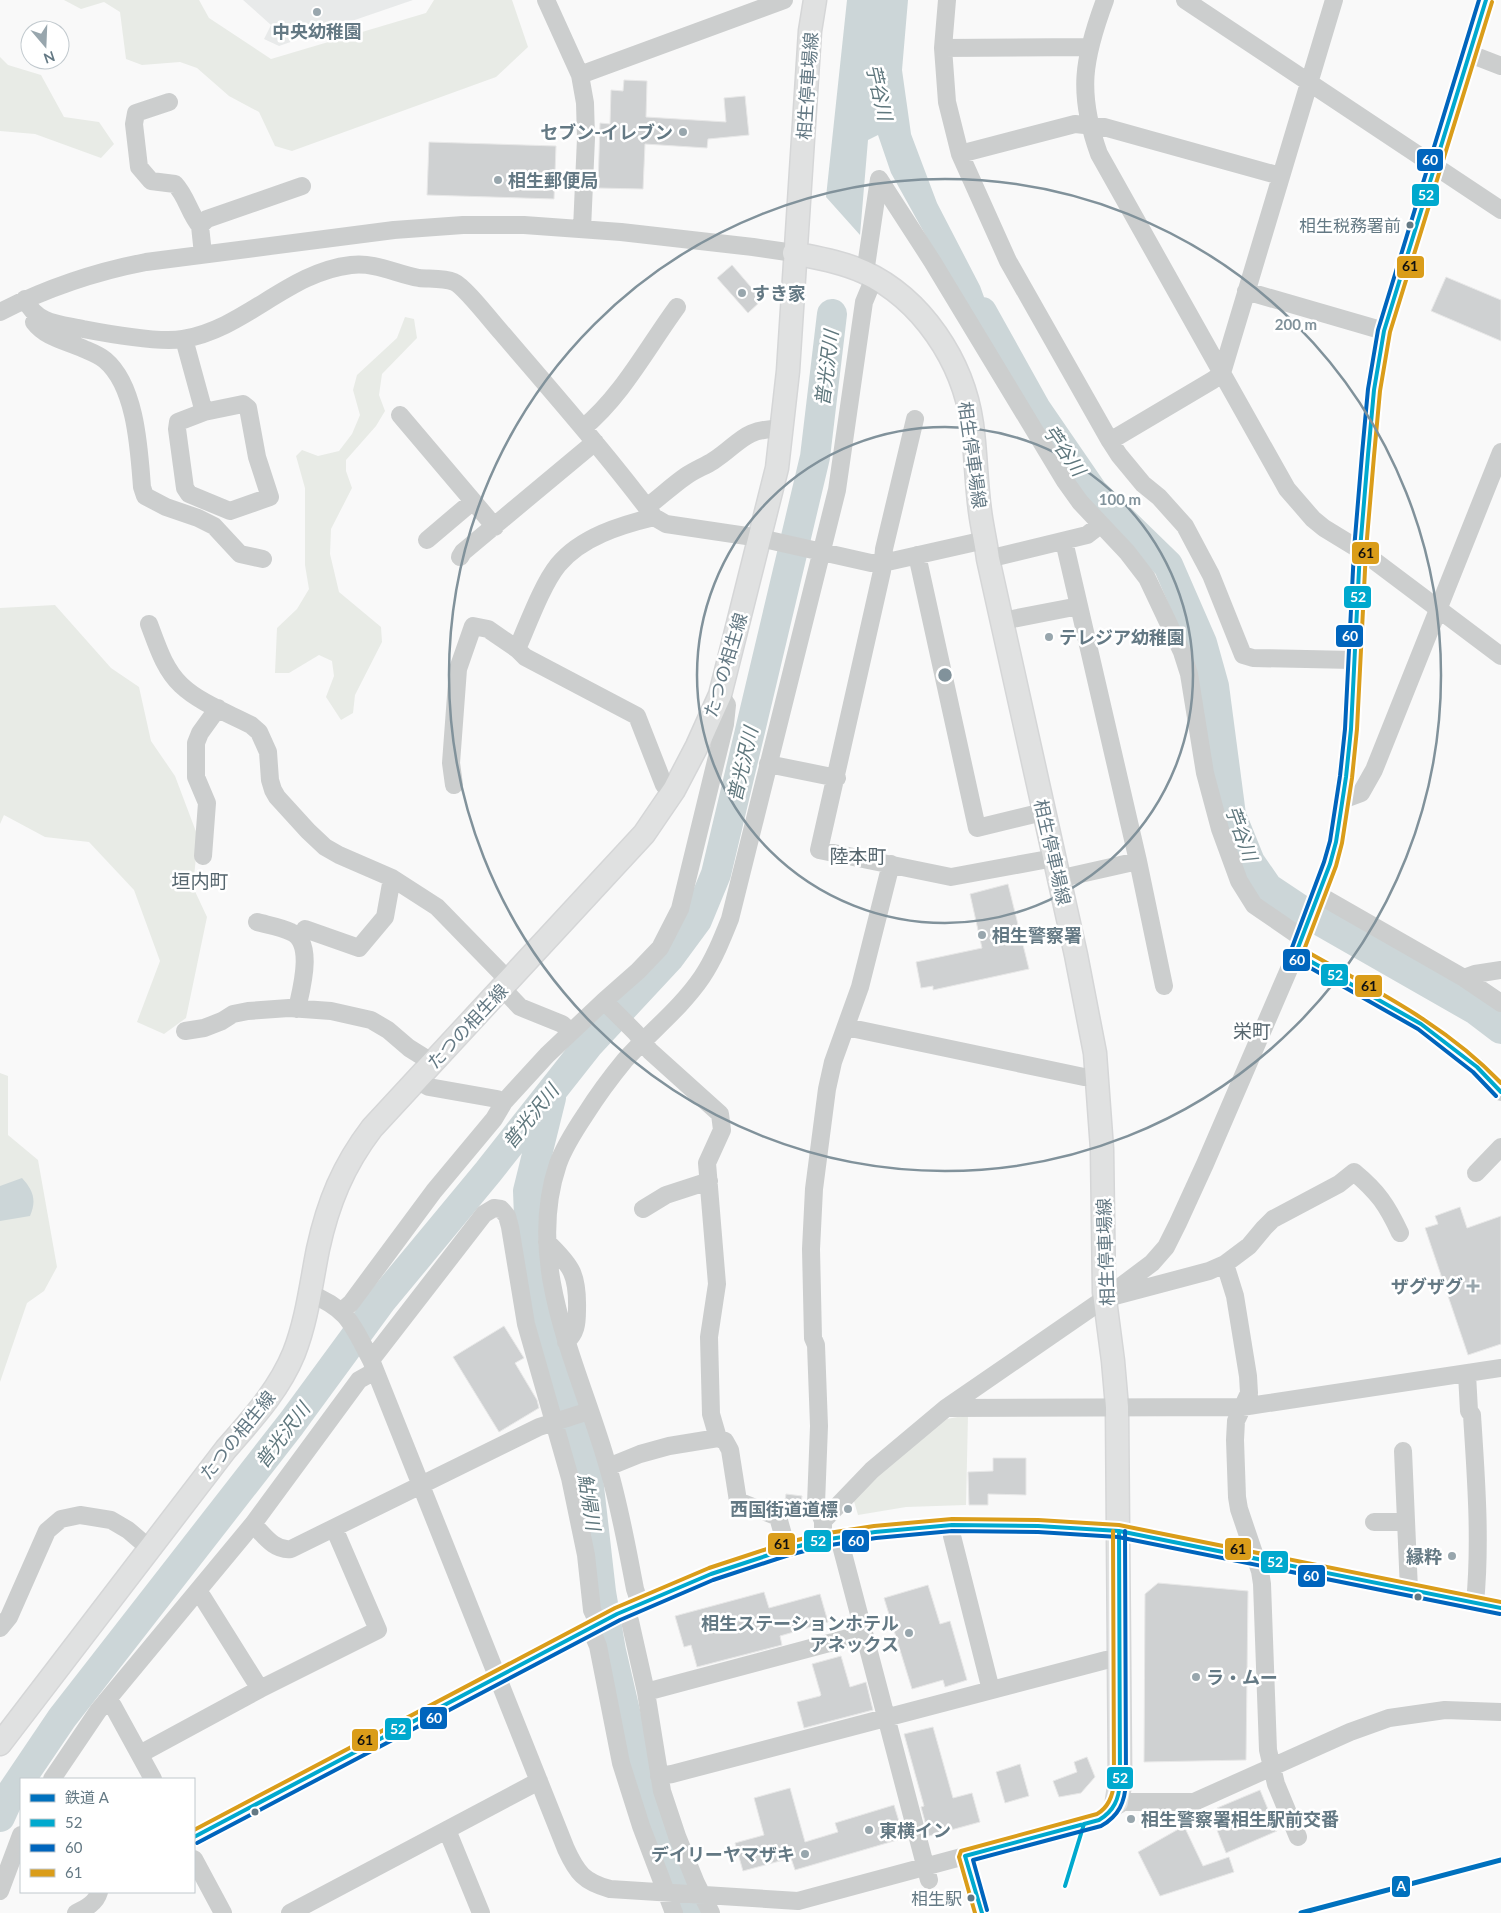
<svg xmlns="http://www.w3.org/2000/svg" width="1501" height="1913" viewBox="0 0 1501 1913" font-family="Lato,'Noto Sans JP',sans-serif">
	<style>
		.built { fill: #e8eaea }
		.green { fill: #e8ebe6 }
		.water { fill: #ccd6d8 }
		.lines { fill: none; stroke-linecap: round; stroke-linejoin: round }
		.river { stroke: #ccd6d8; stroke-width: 30 }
		.building { fill: #cfd1d2; stroke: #e8e8e8 }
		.major-casing { stroke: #d5d6d7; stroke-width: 25 }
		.minor { stroke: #cccece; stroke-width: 18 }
		.major { stroke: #e0e1e1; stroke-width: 22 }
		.bus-1-casing { stroke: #fff; stroke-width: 8 }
		.bus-2-casing { stroke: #fff; stroke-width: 8 }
		.bus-3-casing { stroke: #fff; stroke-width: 8 }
		.bus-1 { stroke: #00a9ce; stroke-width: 4 }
		.bus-2 { stroke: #0065bd; stroke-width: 4 }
		.bus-3 { stroke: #da9d1a; stroke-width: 4 }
		.rail-1-casing { stroke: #fff; stroke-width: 9 }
		.rail-1 { stroke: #0071be; stroke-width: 5 }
		.ring { fill: none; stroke: #81929b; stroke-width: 2.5 }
		.poi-dot { fill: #98a6ad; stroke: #fff; stroke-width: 2 }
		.bus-dot { fill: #647984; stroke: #fff; stroke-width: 2 }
		.labels { text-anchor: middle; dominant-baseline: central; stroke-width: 5; stroke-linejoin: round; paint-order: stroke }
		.bus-label { font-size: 17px; fill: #647984; stroke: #fff; text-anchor: end }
		.poi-label { font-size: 18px; font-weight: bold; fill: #647984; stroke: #fff; text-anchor: start }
		.street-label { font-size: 18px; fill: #647984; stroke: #fff }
		.water-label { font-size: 19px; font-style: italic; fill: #5f777d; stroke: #fff }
		.neighbourhood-label { font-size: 19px; fill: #56666e; stroke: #fff }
		.centre { fill: #81929b; stroke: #fff; stroke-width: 2.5 }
		.ring-label { font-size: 15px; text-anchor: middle; font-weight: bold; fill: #81929b; stroke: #fff; stroke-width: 5; stroke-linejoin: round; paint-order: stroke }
		.line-badge { stroke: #fff; stroke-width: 2 }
		.badge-label { font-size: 14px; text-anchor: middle; font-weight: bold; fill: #fff }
		.pale-badge-label { font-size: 14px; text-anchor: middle; font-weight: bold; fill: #111 }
	</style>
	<rect width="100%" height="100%" fill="#f9f9f9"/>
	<!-- built -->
	<path class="built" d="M243 0H413L279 46 264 39 271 25Z"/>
	<!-- green -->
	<path class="green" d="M64 0H199L209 18 271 59 426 13 434 0H512L528 47 496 77 292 151 275 146 259 112 229 96 197 68 180 62 142 65 126 59 120 12 104 2 81 9Z
		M0 57 8 65 41 75 64 117 99 122 114 144 101 158 35 134 0 131Z
		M405 317 414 319 417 338 382 374 379 395 385 411 376 426 346 460V471L352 488 331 529 330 554 339 592 381 627 382 642 355 695 353 713 341 720 326 697 334 676 332 661 319 655 289 673H275L277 628 297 609 309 589 305 565V488L296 456 302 450 318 456 339 451 352 434 360 415 353 390 357 375 397 338Z
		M55 605 111 668 139 687 151 741 175 776 198 837 193 887 207 917 186 1018 164 1034 137 1022 160 961 134 890 89 842 45 837 4 815 0 824V608Z
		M0 1073 8 1076V1135L38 1160 57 1267 44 1291 27 1303 0 1382Z
		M968 1415 966 1505 906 1507 858 1515 853 1498 886 1465 947 1419Z"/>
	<!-- water -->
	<path class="water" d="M847 0H908L902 70 911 134 937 203 980 286 1015 383 926 236 891 173 878 135 868 140 860 235 826 197Z
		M22 1178C33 1190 37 1200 30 1216L0 1221V1186Z"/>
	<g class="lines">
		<!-- river -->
		<path class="river" d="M982 312 1036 409 1093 492 1168 565 1202 643 1214 686 1231 815 1250 862 1268 888 1301 910 1476 1010 1501 1029
			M551 1098 528 1191 530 1242 544 1314 588 1478 601 1592 611 1651 643 1789 692 1913
			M0 1817 10 1795 62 1718 291 1424 382 1300 488 1172 589 1044 669 958 697 920 716 874 815 457 832 314"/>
	</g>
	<!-- building -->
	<path class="building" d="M624 80 647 81 646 117 726 122 724 98 745 96 749 135 708 139 707 148 645 144 643 189 598 188 600 123 610 124 611 90 623 91Z
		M429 142 556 146 554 199 427 195Z
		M732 265 762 300 748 313 717 278Z
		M1446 277 1501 300V341L1431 311Z
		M1008 884 1029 969 933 990V986L921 988 916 962 982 948 970 894Z
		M1460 1207 1467 1228 1501 1216V1344L1468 1355 1425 1228 1438 1224 1435 1216Z
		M504 1326 524 1358 515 1363 537 1400 539 1408 499 1432 453 1357Z
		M993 1458H1026V1495L988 1494V1505H969L968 1472 993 1471Z
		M786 1494 802 1496 799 1515 788 1514 784 1508Z
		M1158 1583 1248 1591 1246 1760 1144 1762 1145 1594Z
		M928 1585 940 1624 950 1621 967 1680 945 1687 943 1680 912 1689 884 1598Z
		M764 1592 769 1608 820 1594 828 1622 780 1636 782 1645 697 1667 691 1645 684 1647 675 1616Z
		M841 1656 850 1687 866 1682 873 1710 804 1728 797 1702 820 1696 821 1695 812 1664Z
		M933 1727 953 1798 972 1793 980 1822 929 1836 921 1807 924 1806 904 1734Z
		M1087 1757 1095 1777 1081 1793 1059 1797 1053 1781 1077 1772 1074 1762Z
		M1020 1764 1029 1796 1005 1803 996 1772Z
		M790 1788 805 1842 838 1832 835 1823 894 1805 904 1838 795 1870 791 1858 743 1871 735 1843 764 1835 754 1798Z
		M1260 1790 1277 1831 1226 1853 1215 1825 1222 1822 1217 1808Z
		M1184 1826 1203 1866 1229 1857 1234 1872 1160 1896 1138 1852Z"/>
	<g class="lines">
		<!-- major casing -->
		<g class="major-casing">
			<path id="major" d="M794 253C818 258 842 262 864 272 922 299 963 361 972 424 976 453 976 482 980 511 982 527 986 543 988 559L1076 955 1095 1053 1102 1149 1104 1292 1113 1361 1117 1407 1120 1782 1117 1802
				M0 1744 226 1449C252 1419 279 1390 294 1353 307 1320 311 1284 318 1249 328 1203 343 1166 372 1128L644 834 674 790 697 746 720 695 777 468 788 371 810 31 815 0"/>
		</g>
		<!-- minor -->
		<path class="minor" d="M546 0 580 75 585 103 586 138 582 229
			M947 0 943 48 947 102 960 154 1008 261 1110 441 1119 455 1143 484 1159 497 1185 526 1211 575 1243 655 1253 658 1354 660
			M1105 0C1083 59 1077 93 1099 154L1287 489 1313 519 1324 528 1360 550 1501 656
			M1185 0 1501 210
			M943 48 1090 47
			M1470 54 1501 66
			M580 75 784 0
			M169 102 136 113 134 124 139 167 151 181 175 184C187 197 189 213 200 226
			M960 154 1075 124 1104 127 1280 176
			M203 254 200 226 207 219 302 186
			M865 273 879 179 932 261 1065 481 1080 502 1127 552 1147 578 1182 652 1189 674 1205 773 1220 829 1239 881 1254 905 1302 938
			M1246 291 1384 331
			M25 299C36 324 60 324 83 329 109 334 158 343 183 339 245 329 288 272 351 265 376 262 396 274 419 278 430 279 444 278 454 282 464 286 492 322 501 332 553 393 606 453 654 517L666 524 760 538 871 563H883L985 540
			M0 312C47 288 94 272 146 262L394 230 463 225H524L621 232 753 247 794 253
			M34 322C46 338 67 341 84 349 91 352 99 355 105 360 136 386 139 449 142 487L145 496 166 507 198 518 214 526 240 554 263 559
			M184 339 204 412 243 404 248 408 257 457 270 497 230 511 189 494 185 488 177 429 178 422 204 412
			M400 415 495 527
			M915 419 884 549 882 571 819 850 951 877 1054 858
			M583 428C622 396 647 348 677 307
			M1110 441 1213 380 1222 373 1334 0
			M647 507C660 497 673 485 686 476 695 470 705 466 713 461 741 443 743 428 781 429
			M654 517C621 525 581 537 558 565 542 585 528 624 517 649L525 657 637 716 664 785 674 790
			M427 540 473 501
			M1064 541 1138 861 1164 986
			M917 555 977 828 1043 812
			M460 557 463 552 595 442
			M988 559 1087 535 1100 525
			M1002 621 1079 606
			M149 624C157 645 164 669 181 685 200 703 228 713 251 725L259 732 268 752 270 780 273 790 277 797 308 831 325 847 339 855 392 878 437 907 509 981
			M768 764 837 778
			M454 785 451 763 458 669 473 626 488 629 517 649
			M1342 800 1361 793 1374 770 1501 452
			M203 856 207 803 196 777V743L200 733 218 708
			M1058 879 1138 861
			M1319 895 1464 978 1501 1003
			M257 922C268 925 281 927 291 932 315 942 301 990 297 1009
			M305 929 359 948 385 917 392 878
			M1296 953 1421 1024 1477 1067 1501 1092
			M1464 978 1475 974 1501 970
			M502 988 520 1007 562 1024 571 1032
			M604 1001 636 1033 650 1051 720 1114 722 1130 707 1163 717 1284 709 1337 711 1414 718 1438
			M846 1027 1084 1077H1097
			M185 1031 204 1028 222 1021 233 1014 248 1011 289 1008 331 1011 371 1020 388 1030 409 1048 433 1063
			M416 1080 429 1087 497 1099 504 1102
			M1476 1173 1501 1147
			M643 1209 666 1195 709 1181
			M547 1242C572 1266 578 1275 577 1310 577 1324 576 1333 566 1342
			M1225 1264 1249 1246 1264 1228 1273 1219 1339 1184 1354 1172C1378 1192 1387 1205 1400 1233
			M310 1294C348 1308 353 1326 371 1360L566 1849C577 1873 584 1882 610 1889L798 1901 1099 1820C1108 1815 1113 1811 1117 1802H1194L1350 1732 1389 1718 1445 1710 1501 1712
			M1111 1297 1209 1271 1225 1264 1235 1296 1248 1376 1249 1393 1236 1421 1235 1440 1237 1497 1239 1509 1260 1571 1262 1584 1268 1750 1276 1784 1298 1837
			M342 1311 351 1303 434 1191 494 1119 504 1102 547 1055 604 1001 638 971 660 948 680 909 725 724 727 705 720 695
			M371 1360 484 1214 494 1208 501 1209 507 1216 510 1227 526 1324 570 1478 586 1555 592 1610 598 1623
			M1467 1374 1469 1411 1472 1415C1476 1477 1481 1541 1475 1603
			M946 1408 1242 1407 1501 1368
			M1403 1451 1409 1590
			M608 1467 640 1454 669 1446 718 1438 725 1441 730 1450 738 1501 778 1517 787 1549
			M823 1521 816 1504 819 1426 816 1345 813 1338 811 1249 814 1189 827 1089 833 1062 860 987 891 864
			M1374 1522H1406
			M253 1524C264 1535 274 1551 291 1549L539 1427 589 1411
			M952 1525V1536L991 1690
			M839 1538 929 1880
			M823 1540V1521L872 1470 946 1408 1104 1299 1152 1263 1166 1247 1178 1223 1205 1164 1296 953 1319 895 1336 842 1349 749 1360 550 1374 390 1384 331 1396 292 1486 0
			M197 1593 203 1598 260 1689
			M640 1604 635 1589C627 1548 620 1507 608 1467 581 1370 523 1267 558 1164 564 1147 575 1130 585 1115 597 1096 611 1077 625 1060 650 1032 681 1008 702 977 714 959 722 939 730 919L837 490 864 302 874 278
			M625 1611 630 1621 646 1692 662 1791 677 1836 696 1883 711 1913
			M590 1627 598 1646 621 1763 641 1826 674 1913
			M0 1628 9 1617 47 1531 61 1519 80 1515 111 1520 128 1530 149 1548
			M646 1692 863 1634
			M106 1701 113 1706 153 1779
			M140 1754 260 1689 378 1630 334 1528
			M659 1776 672 1774 1106 1660 1119 1659
			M52 1779 98 1711 253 1524 359 1380 375 1371
			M447 1830 481 1913
			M194 1837 617 1614 711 1574 787 1549 823 1540 875 1532 952 1525 1038 1526 1119 1531 1501 1608
			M194 1859 223 1913
			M0 1891 21 1835
			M76 1913C86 1908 96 1903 99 1892
			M290 1913 539 1781"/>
		<!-- major -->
		<use href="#major" class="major"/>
		<!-- bus-1 casing -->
		<g class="bus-1-casing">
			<path id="bus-1" d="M1486 0 1384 331 1374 390 1368 455 1360 550 1351 729 1346 777 1336 842 1330 864 1296 953 1421 1024 1477 1067 1501 1092
				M194 1837 617 1614 711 1574 787 1549 823 1540 875 1532 952 1525 1038 1526 1119 1531 1501 1608
				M1065 1886 1084 1824
				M982 1913 965 1856 1099 1820C1114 1811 1119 1799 1120 1782L1119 1531"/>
		</g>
		<!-- bus-2 casing -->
		<g class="bus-2-casing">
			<path id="bus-2" d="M1479 0 1378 330 1368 389 1362 454 1354 550 1345 729 1340 776 1330 841 1324 862 1290 953 1293 958 1418 1029 1473 1072 1496 1096
				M197 1843 620 1620 713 1580 789 1555 824 1546 876 1538 952 1531 1038 1532 1118 1537 1500 1614
				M987 1910 973 1860 1101 1826C1119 1816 1125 1802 1126 1782L1125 1531"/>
		</g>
		<!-- bus-3 casing -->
		<g class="bus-3-casing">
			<path id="bus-3" d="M1492 2 1390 332 1380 391 1374 456 1366 550 1357 729 1352 778 1342 843 1336 866 1304 950C1374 990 1445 1024 1501 1083
				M194 1830 615 1608 709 1568 785 1543 822 1534 874 1526 952 1519 1038 1520 1119 1525 1501 1602
				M975 1913 959 1857 961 1851 1097 1814C1109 1807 1113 1796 1114 1782L1113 1531"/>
		</g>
		<!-- bus-1 -->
		<use href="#bus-1" class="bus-1"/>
		<!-- bus-2 -->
		<use href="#bus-2" class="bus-2"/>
		<!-- bus-3 -->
		<use href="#bus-3" class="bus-3"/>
		<!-- rail-1 casing -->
		<g class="rail-1-casing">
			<path id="rail-1" d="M1301 1913 1501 1860"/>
		</g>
		<!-- rail-1 -->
		<use href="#rail-1" class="rail-1"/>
	</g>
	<!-- distance rings -->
	<g class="ring">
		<circle cx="945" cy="675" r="248"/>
		<circle cx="945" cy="675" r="496"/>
	</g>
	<!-- markers -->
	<g class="poi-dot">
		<circle cx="317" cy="12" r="5"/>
		<circle cx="683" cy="132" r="5"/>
		<circle cx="498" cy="180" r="5"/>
		<circle cx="742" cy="293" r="5"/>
		<circle cx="1049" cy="637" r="5"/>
		<circle cx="982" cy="935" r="5"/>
		<path d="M1470.5 1278.5h5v5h5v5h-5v5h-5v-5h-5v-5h5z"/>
		<circle cx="848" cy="1509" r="5"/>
		<circle cx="1452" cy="1556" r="5"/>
		<circle cx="909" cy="1633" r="5"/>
		<circle cx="1196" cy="1677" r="5"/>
		<circle cx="1131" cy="1819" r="5"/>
		<circle cx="869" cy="1830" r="5"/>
		<circle cx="805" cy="1854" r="5"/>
	</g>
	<g class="bus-dot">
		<circle cx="1410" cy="225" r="4.5"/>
		<circle cx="1418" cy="1597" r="4.5"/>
		<circle cx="255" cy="1812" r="4.5"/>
		<circle cx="971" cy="1898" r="4.5"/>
	</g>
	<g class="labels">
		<!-- bus labels -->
		<g class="bus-label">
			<text x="1401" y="225">相生税務署前</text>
			<text x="962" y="1898">相生駅</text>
		</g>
		<!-- poi labels -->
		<g class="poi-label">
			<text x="317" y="31" text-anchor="middle">中央幼稚園</text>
			<text x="673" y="132" text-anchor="end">セブン-イレブン</text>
			<text x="508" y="180">相生郵便局</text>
			<text x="752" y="293">すき家</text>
			<text x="1059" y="637">テレジア幼稚園</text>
			<text x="992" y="935">相生警察署</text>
			<text x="1463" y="1286" text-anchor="end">ザグザグ</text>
			<text x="838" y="1509" text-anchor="end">西国街道道標</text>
			<text x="1442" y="1556" text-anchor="end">縁粋</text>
			<text x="899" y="1623" text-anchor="end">相生ステーションホテル<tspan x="899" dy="21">アネックス</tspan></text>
			<text x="1206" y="1677">ラ・ムー</text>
			<text x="1141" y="1819">相生警察署相生駅前交番</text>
			<text x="879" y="1830">東横イン</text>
			<text x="795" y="1854" text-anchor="end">デイリーヤマザキ</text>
		</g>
		<!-- street labels -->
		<g class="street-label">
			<text transform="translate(807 86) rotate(-86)">相生停車場線</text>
			<text transform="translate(973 455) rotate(82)">相生停車場線</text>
			<text transform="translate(725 665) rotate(-73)">たつの相生線</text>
			<text transform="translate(1053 852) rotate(77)">相生停車場線</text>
			<text transform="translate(467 1026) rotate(-47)">たつの相生線</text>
			<text transform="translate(1105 1252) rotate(-92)">相生停車場線</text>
			<text transform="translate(237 1435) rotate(-51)">たつの相生線</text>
		</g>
		<!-- water labels -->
		<g class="water-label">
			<text transform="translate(880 92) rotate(77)">苧谷川</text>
			<text transform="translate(826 368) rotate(-83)">普光沢川</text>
			<text transform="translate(1065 450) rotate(55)">苧谷川</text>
			<text transform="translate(742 764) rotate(-77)">普光沢川</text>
			<text transform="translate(1242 833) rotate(70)">苧谷川</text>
			<text transform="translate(530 1116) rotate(-51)">普光沢川</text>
			<text transform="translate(282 1435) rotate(-53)">普光沢川</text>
			<text transform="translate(590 1502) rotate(81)">鮎帰川</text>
		</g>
		<!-- neighbourhood labels -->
		<g class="neighbourhood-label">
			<text x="858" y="855">陸本町</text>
			<text x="200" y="880">垣内町</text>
			<text x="1252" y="1030">栄町</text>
		</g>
	</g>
	<circle cx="945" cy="675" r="8" class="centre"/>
	<g class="ring-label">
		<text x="1296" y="330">200 m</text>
		<text x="1120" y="505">100 m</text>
	</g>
	<g class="line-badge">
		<rect x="1416" y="148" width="28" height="24" rx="5" fill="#0065bd"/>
		<rect x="1411" y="183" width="29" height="24" rx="5" fill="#00a9ce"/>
		<rect x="1396" y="255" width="29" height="24" rx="5" fill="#da9d1a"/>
		<rect x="1351" y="541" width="29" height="24" rx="5" fill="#da9d1a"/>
		<rect x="1343" y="585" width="29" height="24" rx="5" fill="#00a9ce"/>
		<rect x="1335" y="624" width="29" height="24" rx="5" fill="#0065bd"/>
		<rect x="1282" y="948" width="29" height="24" rx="5" fill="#0065bd"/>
		<rect x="1320" y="963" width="29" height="24" rx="5" fill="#00a9ce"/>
		<rect x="1354" y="974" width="29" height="24" rx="5" fill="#da9d1a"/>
		<rect x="841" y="1529" width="29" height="24" rx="5" fill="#0065bd"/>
		<rect x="803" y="1529" width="29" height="24" rx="5" fill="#00a9ce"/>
		<rect x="767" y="1532" width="29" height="24" rx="5" fill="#da9d1a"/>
		<rect x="1224" y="1537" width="28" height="24" rx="5" fill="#da9d1a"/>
		<rect x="1260" y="1550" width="29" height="24" rx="5" fill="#00a9ce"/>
		<rect x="1297" y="1564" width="29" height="24" rx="5" fill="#0065bd"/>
		<rect x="419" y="1706" width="29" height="24" rx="5" fill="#0065bd"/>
		<rect x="384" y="1717" width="28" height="24" rx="5" fill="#00a9ce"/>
		<rect x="351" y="1728" width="28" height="24" rx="5" fill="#da9d1a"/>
		<rect x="1106" y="1766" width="28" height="24" rx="5" fill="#00a9ce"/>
		<rect x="1391" y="1875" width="20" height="23" rx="5" fill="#0071be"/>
	</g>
	<g class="badge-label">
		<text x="1430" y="165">60</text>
		<text x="1426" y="200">52</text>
		<text x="1358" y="602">52</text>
		<text x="1350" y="641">60</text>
		<text x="1297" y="965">60</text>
		<text x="1335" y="980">52</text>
		<text x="856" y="1546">60</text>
		<text x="818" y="1546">52</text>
		<text x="1275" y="1567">52</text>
		<text x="1311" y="1581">60</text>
		<text x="434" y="1723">60</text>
		<text x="398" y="1734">52</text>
		<text x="1120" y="1783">52</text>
		<text x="1401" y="1891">A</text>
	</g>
	<g class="pale-badge-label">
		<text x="1410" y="271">61</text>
		<text x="1366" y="558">61</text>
		<text x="1369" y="991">61</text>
		<text x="782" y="1549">61</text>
		<text x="1238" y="1554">61</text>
		<text x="365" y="1745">61</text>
	</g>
	<!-- legend -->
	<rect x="20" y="1778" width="175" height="115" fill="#ffffff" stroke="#c1c9ce"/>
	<rect x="30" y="1794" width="25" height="8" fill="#0071be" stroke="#c1c9ce"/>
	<text x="65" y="1803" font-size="15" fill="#647984">鉄道 A</text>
	<rect x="30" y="1819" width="25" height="8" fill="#00a9ce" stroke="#c1c9ce"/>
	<text x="65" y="1828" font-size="15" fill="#647984">52</text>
	<rect x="30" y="1844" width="25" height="8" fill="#0065bd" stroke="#c1c9ce"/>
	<text x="65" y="1853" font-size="15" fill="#647984">60</text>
	<rect x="30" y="1869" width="25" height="8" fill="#da9d1a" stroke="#c1c9ce"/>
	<text x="65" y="1878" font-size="15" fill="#647984">61</text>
	<!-- north arrow -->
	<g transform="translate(45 45) rotate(161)"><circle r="24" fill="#ffffff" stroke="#c1c9ce"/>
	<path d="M0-4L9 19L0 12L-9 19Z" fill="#98a6ad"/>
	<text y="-8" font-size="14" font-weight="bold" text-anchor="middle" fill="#647984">N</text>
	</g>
</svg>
